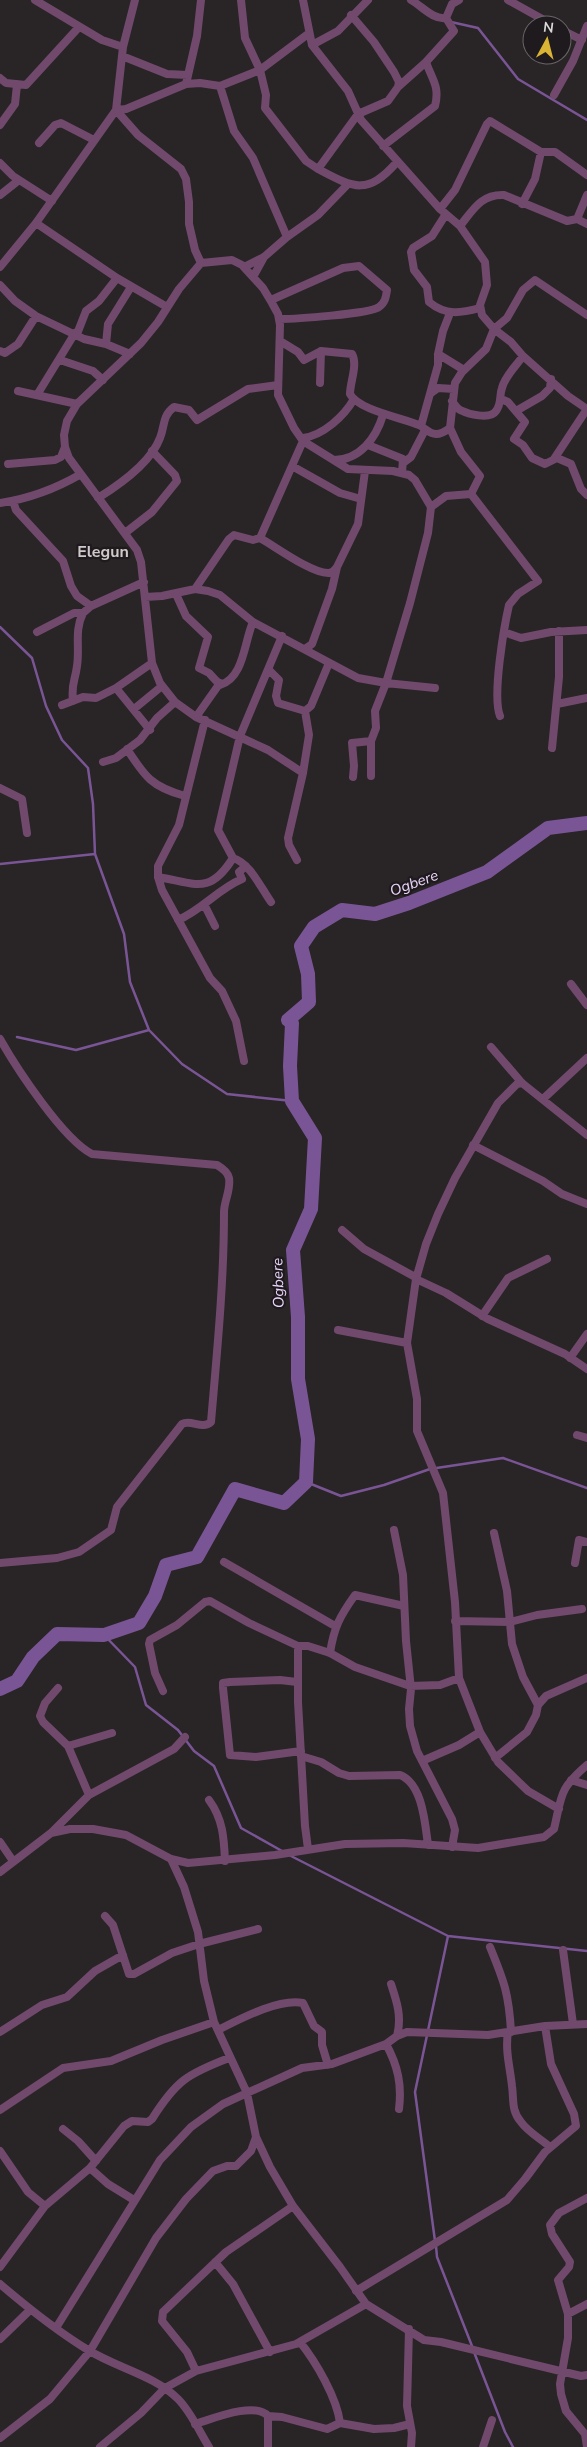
<svg xmlns="http://www.w3.org/2000/svg" width="587" height="2447" viewBox="0 0 587 2447" font-family="'Nunito Sans',sans-serif">
	<style>
		.lines { fill: none; stroke-linecap: round; stroke-linejoin: round }
		.stream { stroke: #7a5595; stroke-width: 2.5 }
		.river { stroke: #7a5595; stroke-width: 14 }
		.street { stroke: #71496d; stroke-width: 8 }
		.labels { text-anchor: middle; dominant-baseline: central; stroke-width: 4.5; stroke-linejoin: round; paint-order: stroke }
		.water-label { font-size: 15px; font-style: italic; fill: #ead5fa; stroke: #1f1a1d }
		.quarter-label { font-size: 16px; font-weight: bold; fill: #d0c9cb; stroke: #1f1a1d }
	</style>
	<rect width="100%" height="100%" fill="#292426"/>
	<g class="lines">
		<!-- stream -->
		<path class="stream" d="M451 22 478 28 518 79 587 120
			M0 627 32 658 46 706 62 740 88 768 93 804 95 854 124 934 130 982 149 1030 182 1064 227 1094 292 1101
			M0 864 95 854
			M17 1037 76 1050 149 1030
			M306 1482 341 1496 384 1485 430 1469 503 1458 587 1488
			M104 1635 135 1667 146 1705 178 1730 194 1751 214 1766 241 1828 282 1851
			M289 1855 448 1936 587 1951
			M435 2241 415 2092 448 1936
			M436 2246 437 2257 472 2346
			M474 2352 505 2432 513 2447"/>
		<!-- river -->
		<path class="river" d="M0 1689 17 1681 33 1657 57 1634 104 1635 139 1623 155 1596 166 1565 197 1557 235 1489 284 1503 306 1482 308 1439 298 1379V1317L293 1250 311 1209 315 1138 292 1101 290 1066 292 1023 288 1020 309 1002 308 974 301 946 314 927 342 910 375 914 409 903 487 872 548 828 587 823"/>
		<!-- street -->
		<path class="street" d="M35 0 102 40 123 47
			M241 0 245 38 260 70 266 95 265 108 306 161 318 169
			M303 0 312 45 348 91 361 120 440 209 460 226 485 262 487 285 480 305 482 315 494 329 511 342 523 356 568 396 587 409
			M411 0C422 6 433 20 446 18
			M508 0 553 25
			M351 15 374 42 394 72 399 82 398 87 388 101 358 114 318 169C354 188 367 196 397 162
			M446 18 452 4 459 0
			M562 30 582 40
			M312 45 338 31 368 0
			M122 56 167 74 188 75
			M0 78 6 83 26 85 79 27
			M186 84 197 36 201 0
			M220 86 234 131 253 158 287 237 264 257 244 267
			M398 87 426 62
			M554 95 573 61 587 26
			M116 110 126 109 186 84 200 83 220 86 260 70 308 34
			M116 110 138 135 181 169 186 179 189 202V224L195 250 201 263
			M0 125 15 104 17 85
			M39 143 55 125 61 123 94 140
			M383 146 435 106C440 86 432 80 426 62L454 31 446 18
			M0 163 13 176 52 201
			M0 195 19 180
			M522 204 535 179 541 152
			M440 209 455 190 487 124 490 121 541 152H555L587 175
			M446 214 432 236 413 248 411 252 414 270 427 287 429 302C446 316 461 313 480 308
			M577 219 587 195
			M36 223 117 278 167 307
			M460 226C473 210 481 194 504 195L567 221 577 219 587 224
			M287 237 318 215 347 185
			M0 267 36 223 116 110 123 47 135 0
			M253 277 264 257
			M0 285 15 301 36 316 84 339 106 344 130 354
			M271 300 343 268 359 266 387 290C386 297 385 303 379 307 370 314 294 319 279 319
			M77 334 86 311 99 301 117 278
			M280 341 298 352 304 360 321 351 352 354C358 365 350 382 350 394 358 410 403 418 419 425 425 428 429 434 436 434 441 434 446 431 450 428
			M106 344 108 324 131 287
			M0 351 5 353 18 344 36 316
			M438 354 464 370
			M60 360 93 371 103 380
			M320 383 321 351
			M18 391 77 404
			M431 393 438 388 454 389
			M37 395 75 333
			M501 399 508 402 525 422 514 439 523 445 532 458 545 464 557 458 571 464 581 489 587 495
			M452 401C454 404 457 408 460 410 468 414 490 420 496 411 502 403 499 396 502 388 505 376 516 366 523 356
			M516 411 542 396 550 388 551 379
			M421 426 438 365V354L443 331 450 313
			M303 438C324 435 344 416 354 399
			M368 445 403 459 402 473
			M554 459 587 409
			M334 460C360 460 376 438 383 415
			M403 463 411 457 425 430
			M8 464 55 460 61 457 65 447
			M292 466 340 493 361 499
			M471 494 480 476 461 452 450 428 455 383 462 372 486 349 494 329 507 318 523 290 535 280 587 315
			M98 498C119 485 151 462 160 438 165 426 162 416 174 407L189 410 197 420 248 389 278 385
			M13 501 16 510 63 561 71 586 77 596 91 606
			M0 503C27 499 57 488 81 474
			M431 507 446 496 471 494 538 581 518 594 509 605C504 627 492 696 500 716
			M125 533 152 512 177 481 175 475 152 451
			M260 538 303 441
			M195 589 229 539 234 535 253 540 260 538C276 547 311 573 328 573 332 573 335 570 337 567
			M176 594 186 616 208 637 199 668 209 673 220 685C244 678 244 642 253 622
			M145 597 162 596 195 589 208 591 220 595 253 622 358 678 386 683 435 688
			M37 632 74 613H83L91 606 144 582
			M504 632 521 638 551 632 587 630
			M305 649 312 644 332 589 337 567 358 524 365 471
			M269 670 279 680 276 696 278 703 305 711
			M116 688 150 730
			M73 701C71 683 75 682 77 666 80 647 74 631 83 613
			M557 704 587 698
			M62 705 83 697 96 698 116 688 152 663
			M134 709 162 686
			M305 711 311 706 329 663
			M196 717 220 683
			M205 720 179 825 158 866V877L162 890 210 978 222 991 236 1021 244 1061
			M552 748 559 677V631
			M127 749C145 777 152 787 185 796
			M103 762 116 758 140 740 157 718 175 702
			M303 773 268 750 196 717 175 702 160 683 152 663 141 562 137 550 69 458 65 447 64 435 67 421 77 404 141 343 158 322 179 289 201 263 232 260 242 265 263 288 272 303 278 314 280 325 278 395 294 428 303 441 348 469 393 471 409 475 415 480 431 507 428 533 410 603 386 683 375 711 376 728 371 741V776
			M353 777 354 766 352 743 371 741
			M0 788 22 799 27 833
			M297 860 289 845 288 838 303 773 309 735 305 711
			M158 877C195 883 209 896 233 858
			M271 902C261 888 250 863 233 858L218 830 240 736 282 636
			M204 904 215 926
			M178 920C202 910 218 889 242 879L239 872 246 866
			M571 984 587 1005
			M0 1039C17 1069 63 1139 92 1154L217 1165C222 1168 228 1172 229 1178 231 1190 224 1201 224 1212 224 1283 217 1352 211 1422 202 1430 191 1419 182 1424L117 1507 111 1530 79 1552 57 1558 0 1563
			M491 1047 522 1083 587 1135
			M522 1083 517 1084 498 1103 455 1178 438 1214 426 1244 416 1279 407 1343 417 1399V1431L443 1493 455 1602 459 1678 480 1732 498 1762 528 1791 559 1809
			M543 1099 587 1058
			M473 1145 543 1181 562 1194 587 1204
			M342 1230 364 1249 417 1278
			M416 1279 446 1293 488 1319 565 1354 587 1369
			M482 1316 508 1278 547 1259
			M338 1330 407 1343
			M570 1358 587 1334
			M577 1435 587 1438
			M394 1530 403 1575 406 1641 411 1689 409 1709 410 1726 417 1751 452 1819 455 1830 452 1847
			M494 1533 507 1591 512 1644 523 1677 538 1705 536 1715 527 1732 495 1758
			M224 1562 335 1626
			M575 1563 579 1540 587 1542
			M455 1621 510 1622 537 1615 582 1609
			M298 1646V1702L305 1826 308 1849
			M330 1653C334 1627 340 1616 355 1595L404 1606
			M297 1682 280 1680 230 1682 223 1683V1688L230 1755 256 1757 301 1751
			M58 1688 45 1703 40 1716 43 1722 68 1746 89 1795
			M163 1691 155 1673 149 1644 150 1640 177 1625 205 1602 210 1601 249 1623 298 1646H308L330 1653 355 1667 410 1686 440 1685 459 1678
			M538 1705 546 1696 587 1678
			M68 1746 112 1733
			M301 1756 321 1762 339 1773 349 1776 400 1775C423 1784 425 1824 428 1845
			M422 1761 459 1745 480 1732
			M571 1780 587 1785
			M209 1800C223 1819 224 1838 225 1861
			M51 1833 89 1795 174 1749 185 1737
			M0 1842 13 1861
			M171 1859 184 1887 198 1932 204 1981 214 2022 247 2093 256 2137 270 2167 293 2206 340 2267 366 2304 424 2340 441 2342 581 2376 587 2375
			M0 1872 51 1833 70 1829H93L126 1835 171 1859 188 1863 275 1855 345 1844 403 1843 478 1848 544 1837 554 1829C562 1795 559 1789 587 1765
			M105 1916 113 1925 129 1974H134L172 1953 199 1944 258 1929
			M490 1947C504 1981 509 1994 511 2032
			M563 1950 573 2024
			M391 1984C397 2002 402 2017 397 2036
			M218 2030C240 2019 279 1998 303 2003L314 2026 322 2032V2045L328 2065
			M0 2032 42 2005 67 1997 95 1971 123 1955
			M508 2032C505 2051 510 2067 512 2086 514 2100 511 2110 521 2122 528 2132 541 2139 550 2147
			M386 2044C398 2066 402 2085 399 2109
			M0 2110 63 2068 111 2061 162 2040 214 2022
			M63 2129 78 2141 96 2161
			M0 2151 28 2192 45 2206
			M90 2168 108 2184 134 2200
			M215 2262 233 2284 270 2352
			M0 2267 45 2206 90 2168 124 2126 132 2121 148 2122 152 2119C176 2081 187 2074 229 2058
			M0 2284C28 2308 57 2331 88 2350 117 2368 154 2375 178 2399 191 2412 199 2431 209 2447
			M356 2291 507 2200 525 2179 545 2152 576 2126 574 2114 551 2064 545 2026
			M568 2314 587 2304
			M56 2328 160 2160 191 2127 223 2104 302 2068 332 2064 386 2044 397 2036 407 2032 488 2035 545 2026 587 2024
			M409 2329 407 2406 412 2433 411 2447
			M0 2339 30 2310
			M300 2342C316 2362 337 2398 340 2423
			M196 2371 187 2352 162 2321 163 2312 226 2252 293 2206
			M268 2416 282 2417 327 2429 340 2423 374 2429 394 2428 410 2424
			M195 2424C212 2419 255 2401 268 2416V2447
			M0 2438 50 2399 90 2351 156 2238 186 2199 213 2171 227 2166H236L251 2151 256 2137
			M100 2447 141 2413 165 2388 196 2371 296 2344 366 2304
			M483 2447 492 2420
			M587 2447 585 2434 566 2411 561 2394 560 2384 568 2338V2314L558 2280 569 2267 570 2262 552 2234 550 2225 559 2213 587 2198"/>
	</g>
	<g class="labels">
		<!-- water labels -->
		<g class="water-label">
			<text transform="translate(414 883) rotate(-20)">Ogbere</text>
			<text transform="translate(278 1283) rotate(-92)">Ogbere</text>
		</g>
		<!-- quarter labels -->
		<g class="quarter-label">
			<text x="103" y="552">Elegun</text>
		</g>
	</g>
	<!-- north arrow -->
	<g transform="translate(547 40) rotate(7)"><circle r="24" fill="#1f1a1d" stroke="#6a6668"/>
	<path d="M0-4L9 19L0 12L-9 19Z" fill="#d9b334"/>
	<text y="-8" font-size="14" font-weight="bold" text-anchor="middle" fill="#dad7d8">N</text>
	</g>
</svg>
